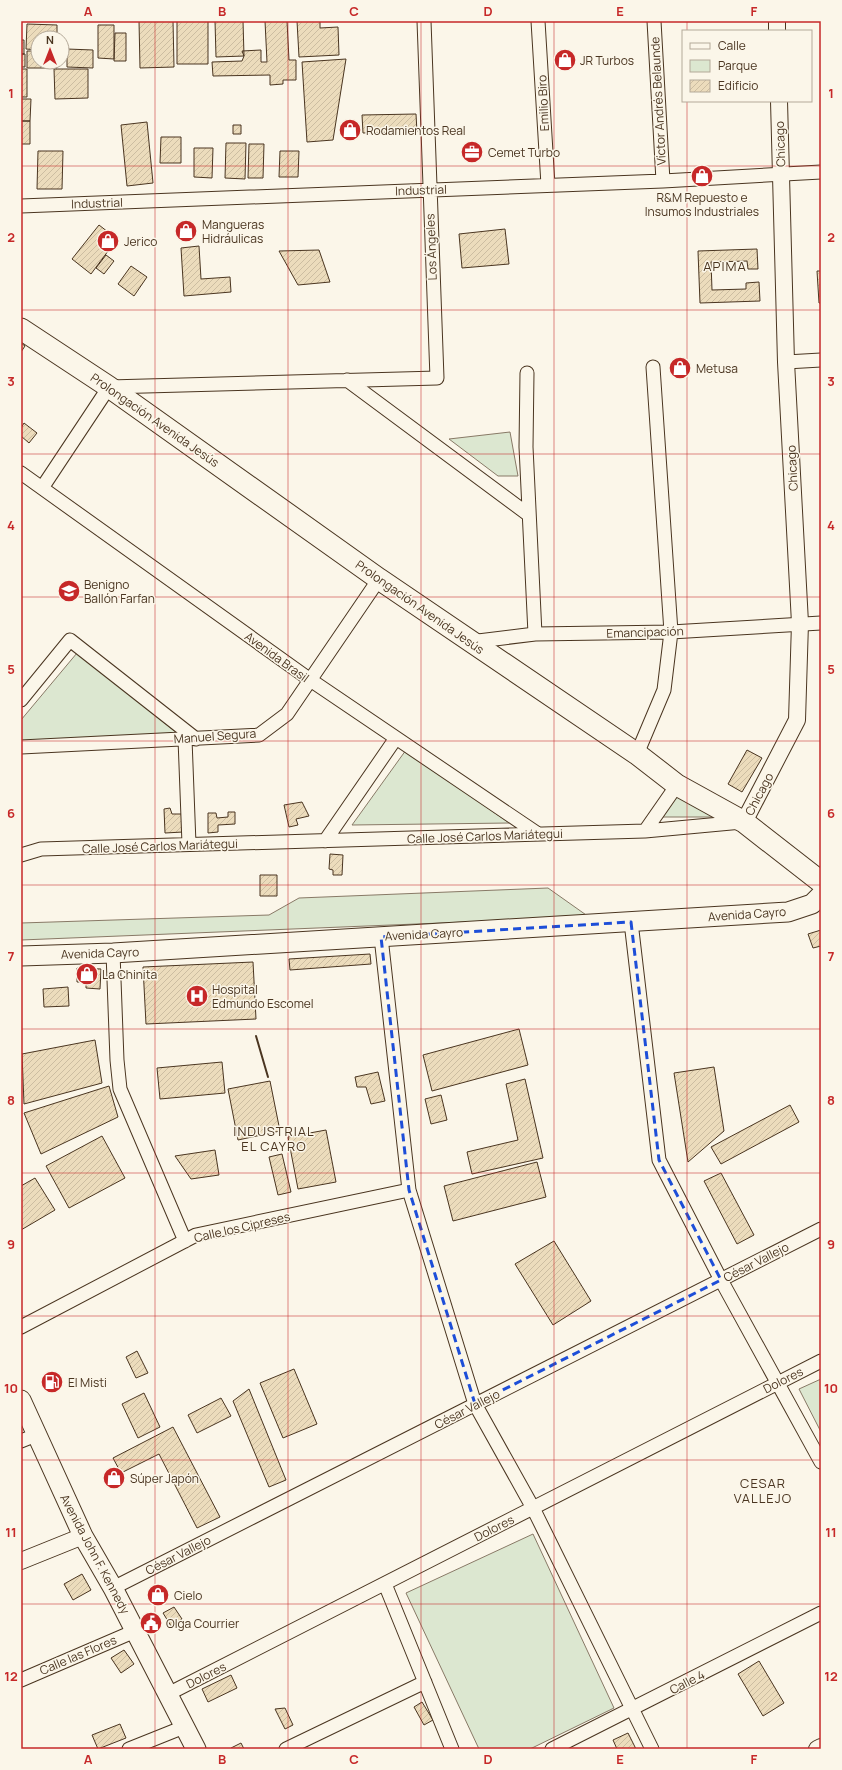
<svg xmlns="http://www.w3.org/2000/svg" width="842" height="1770" viewBox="0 0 842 1770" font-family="Manrope,sans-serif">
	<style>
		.green { fill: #dce7d0; stroke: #887966 }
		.building { fill: url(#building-hatch); stroke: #4a3520 }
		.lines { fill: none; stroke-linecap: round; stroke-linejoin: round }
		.minor-casing { stroke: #4a3520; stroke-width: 15 }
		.tertiary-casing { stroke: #4a3520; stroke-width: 18 }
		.secondary-casing { stroke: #4a3520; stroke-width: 21 }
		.primary-casing { stroke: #4a3520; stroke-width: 23 }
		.minor { stroke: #fbf6e9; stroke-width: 13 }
		.tertiary { stroke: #fbf6e9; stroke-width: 16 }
		.secondary { stroke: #fbf6e9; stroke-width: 19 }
		.primary { stroke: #fbf6e9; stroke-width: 21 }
		.wall { stroke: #4a3520; stroke-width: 2 }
		.marked { fill: none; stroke: #1d4ed8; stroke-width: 3; stroke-dasharray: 8 5; stroke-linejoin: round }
		.grid { fill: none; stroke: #c62828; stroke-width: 1; stroke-opacity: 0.55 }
		.labels { text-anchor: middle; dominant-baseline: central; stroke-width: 3; stroke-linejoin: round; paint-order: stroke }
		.poi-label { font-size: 12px; fill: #4a3520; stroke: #fbf6e9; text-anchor: start }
		.street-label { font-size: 12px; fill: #4a3520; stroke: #fbf6e9 }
		.neighbourhood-label { font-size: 13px; letter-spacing: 1px; fill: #4a3520; stroke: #fbf6e9 }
		.neatline { fill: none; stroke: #c62828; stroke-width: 1.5 }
		.grid-label { font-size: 13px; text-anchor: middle; font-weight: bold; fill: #c62828 }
	</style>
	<defs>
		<pattern id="building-hatch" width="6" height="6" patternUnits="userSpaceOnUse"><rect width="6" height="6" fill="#ecdcbc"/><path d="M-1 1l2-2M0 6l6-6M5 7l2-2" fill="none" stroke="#ccbda1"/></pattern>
	</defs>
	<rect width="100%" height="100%" fill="#fbf6e9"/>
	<!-- green -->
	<path class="green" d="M510 432 518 476H498L449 439Z
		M77 653 177 733 21 743V720Z
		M406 750 509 823 352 825Z
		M675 790 717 817H663Z
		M548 888 589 917 21 940V923L269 915 299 898Z
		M821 1379V1432L799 1389Z
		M533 1534 614 1708 530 1749H479L406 1593Z"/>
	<!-- building -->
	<path class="building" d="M139 21H173L174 67 140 68Z
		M177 21H208V64H177Z
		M215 21H243L244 56 216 57Z
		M265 21H287L289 60H296V80H283V84L270 85V75L213 76 212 62 242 61 244 56 242 51 261 50V62H267Z
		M297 21H320V28L338 27 339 55 299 57Z
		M27 24 57 25V38H38V50L26 49Z
		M98 25H114V59L98 58Z
		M115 33H126V61H114Z
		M21 40H24V54H21Z
		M67 49 93 50V68L67 67Z
		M27 51H38V62H57V68H27Z
		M21 54H25V67H21Z
		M346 59 333 140 307 142 302 62Z
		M21 69H27V97H21Z
		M54 69H88V98L55 99Z
		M21 99H31L30 121H21Z
		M416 114 417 132 363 133 362 115Z
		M21 121H30V144H21Z
		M147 122 153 183 127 186 121 125Z
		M233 125H241V134H233Z
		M161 137H181V163H160Z
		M226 143H246L245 179 225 178Z
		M249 144H264L263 178H248Z
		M194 148H213L212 178 194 177Z
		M38 151H63L62 189H37Z
		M280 151H299L298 177H279Z
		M99 225 117 239 91 274 72 259Z
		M505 229 509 264 462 268 459 234Z
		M199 246 201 279 230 277 231 292 184 296 181 248Z
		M757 249 758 269H748L747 261 711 262 712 290 746 289V283L759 282 760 301 700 303 698 251Z
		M319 250 330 282 298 285 279 251Z
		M106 255 114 261 104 274 96 268Z
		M131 266 147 277 134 296 118 284Z
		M817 271H821V303H819Z
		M21 343 25 346 21 352Z
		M24 423 37 433 29 443 21 436V428Z
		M747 750 762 758 742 792 728 784Z
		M302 802 309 816 296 819 298 825 289 827 284 805Z
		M170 808 172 814H182L183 832 165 833 164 809Z
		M228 812H235V824L218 825V832L208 833V813H216L217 818 228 817Z
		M330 854 343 855 342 875H333V870L329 869Z
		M260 875H277V896H260Z
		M821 930V946L813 948 808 934Z
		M370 954 371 964 290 970 289 959Z
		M253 962 256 1019 146 1024 143 967Z
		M77 968 101 969 100 989 86 988V982H77Z
		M68 987 69 1006 44 1007 43 989Z
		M519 1029 528 1065 432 1091 423 1055Z
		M95 1040 102 1083 24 1104 22 1054Z
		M222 1062 225 1093 160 1099 157 1068Z
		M714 1067 724 1131 688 1162 674 1073Z
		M378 1072 385 1101 371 1104 366 1087H357L355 1077Z
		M525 1079 543 1158 472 1174 467 1152 518 1140 506 1084Z
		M270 1081 280 1131 238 1140 228 1089Z
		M109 1086 118 1117 41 1154 24 1113Z
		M441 1095 447 1120 431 1124 425 1099Z
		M790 1105 799 1122 721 1164 711 1147Z
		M326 1130 336 1182 298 1189 288 1137Z
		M102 1136 125 1178 69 1208 46 1166Z
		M215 1150 219 1175 191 1179 175 1156Z
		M282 1154 291 1192 278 1195 269 1157Z
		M537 1162 546 1197 453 1221 444 1186Z
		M721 1173 754 1235 737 1244 704 1181Z
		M35 1178 55 1210 21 1230V1186Z
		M554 1241 591 1301 553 1325 515 1264Z
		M137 1351 148 1373 136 1378 126 1357Z
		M294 1369 317 1424 283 1438 260 1383Z
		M249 1389 286 1480 269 1487 233 1401Z
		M144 1393 160 1427 138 1438 122 1404Z
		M221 1398 231 1416 197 1433 188 1415Z
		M173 1427 220 1517 197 1528 159 1454 121 1473 113 1458Z
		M82 1574 91 1590 73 1600 64 1584Z
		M174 1607 182 1619 171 1626 163 1613Z
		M124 1650 134 1664 121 1673 111 1658Z
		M759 1661 784 1703 763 1716 738 1674Z
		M231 1675 237 1688 208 1702 202 1689Z
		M422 1702 433 1720 424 1725 414 1707Z
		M285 1708 293 1725 285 1729 275 1709Z
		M120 1724 126 1738 98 1749 92 1735Z
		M628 1733 636 1749H617L613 1740Z
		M241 1743 244 1749H231V1748Z"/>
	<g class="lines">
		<!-- minor casing -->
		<g class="minor-casing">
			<path id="minor" d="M538 21 548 185
				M654 21 663 181
				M21 206 663 181 821 172
				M786 362 821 360
				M527 373 526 447 535 634
				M347 380 529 515
				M21 473 309 679 538 834
				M42 488 109 387 437 378 424 21
				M470 642 535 634 671 632 821 623
				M21 700 70 640 196 739
				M185 739 189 844
				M21 747 259 735 287 714 379 579
				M637 754 664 690 671 632 653 367
				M645 831 677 785
				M325 841 396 738
				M21 855 41 849 645 831 742 822
				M631 922 659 1160 721 1280 821 1462
				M381 937 409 1190 475 1404 533 1508 652 1749
				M113 953 117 1060 120 1089 185 1241
				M21 1327 196 1235 409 1190
				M21 1441 36 1435
				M385 1584 452 1749
				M113 1588 821 1229
				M21 1680 135 1631
				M168 1694 821 1361
				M129 1749 184 1727
				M286 1749 425 1682
				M552 1749 821 1613"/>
		</g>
		<!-- tertiary casing -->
		<g class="tertiary-casing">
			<path id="tertiary" d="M777 21V31
				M744 822 797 720 800 623 786 362 779 101
				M21 1561 83 1536
				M817 1749 821 1747"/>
		</g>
		<!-- secondary casing -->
		<g class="secondary-casing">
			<path id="secondary" d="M21 956 113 953 788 912 812 904 821 895
				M21 1400 83 1536 113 1588 196 1749"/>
		</g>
		<!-- primary casing -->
		<g class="primary-casing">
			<path id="primary" d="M21 329 109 387 379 579 637 754 677 785 744 822 821 882"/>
		</g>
		<!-- minor -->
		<use href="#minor" class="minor"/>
		<!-- tertiary -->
		<use href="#tertiary" class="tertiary"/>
		<!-- secondary -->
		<use href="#secondary" class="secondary"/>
		<!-- primary -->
		<use href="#primary" class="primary"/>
		<!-- wall -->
		<path class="wall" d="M256 1036 268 1077"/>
	</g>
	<!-- marked area -->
	<path class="marked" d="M631 922 659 1160 721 1280 475 1404 409 1190 381 937Z"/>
	<!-- grid -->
	<path class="grid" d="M155 21V1749M288 21V1749M421 21V1749M554 21V1749M687 21V31M687 101V1749M21 166H821M21 310H821M21 454H821M21 597H821M21 741H821M21 885H821M21 1029H821M21 1173H821M21 1316H821M21 1460H821M21 1604H821"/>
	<!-- icons -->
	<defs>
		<g id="shop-disc" transform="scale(1.15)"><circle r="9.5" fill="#c62828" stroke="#fbf6e9"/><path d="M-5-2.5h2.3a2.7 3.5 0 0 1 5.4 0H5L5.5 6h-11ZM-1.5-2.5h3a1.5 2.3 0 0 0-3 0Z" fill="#fff"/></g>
		<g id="office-disc" transform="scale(1.15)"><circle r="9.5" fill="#c62828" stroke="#fbf6e9"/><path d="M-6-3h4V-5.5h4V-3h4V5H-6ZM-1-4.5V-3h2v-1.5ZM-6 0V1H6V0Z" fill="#fff"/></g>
		<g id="school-disc" transform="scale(1.15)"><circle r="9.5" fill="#c62828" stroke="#fbf6e9"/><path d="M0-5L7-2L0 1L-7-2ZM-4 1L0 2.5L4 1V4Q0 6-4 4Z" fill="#fff"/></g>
		<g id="hospital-disc" transform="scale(1.15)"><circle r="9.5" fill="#c62828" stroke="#fbf6e9"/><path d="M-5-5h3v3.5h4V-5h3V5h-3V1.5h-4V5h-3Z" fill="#fff"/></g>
		<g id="fuel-disc" transform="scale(1.15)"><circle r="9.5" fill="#c62828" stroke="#fbf6e9"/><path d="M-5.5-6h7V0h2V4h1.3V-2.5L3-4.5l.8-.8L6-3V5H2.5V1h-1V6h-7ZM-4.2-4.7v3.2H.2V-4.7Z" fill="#fff"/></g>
		<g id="civic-disc" transform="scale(1.15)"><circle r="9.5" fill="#c62828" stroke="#fbf6e9"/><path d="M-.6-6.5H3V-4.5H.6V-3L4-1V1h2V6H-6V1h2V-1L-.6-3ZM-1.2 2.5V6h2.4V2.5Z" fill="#fff"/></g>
	</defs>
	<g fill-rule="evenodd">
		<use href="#shop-disc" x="565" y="60"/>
		<use href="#shop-disc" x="350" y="130"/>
		<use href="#office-disc" x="472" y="152"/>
		<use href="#shop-disc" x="702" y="176"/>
		<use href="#shop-disc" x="186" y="231"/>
		<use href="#shop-disc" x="108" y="241"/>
		<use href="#shop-disc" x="680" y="368"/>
		<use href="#school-disc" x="69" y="591"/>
		<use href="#shop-disc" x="87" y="974"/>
		<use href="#hospital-disc" x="197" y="996"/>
		<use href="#fuel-disc" x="52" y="1382"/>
		<use href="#shop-disc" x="114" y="1478"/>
		<use href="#shop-disc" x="158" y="1595"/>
		<use href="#civic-disc" x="151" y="1623"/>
	</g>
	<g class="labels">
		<!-- poi labels -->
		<g class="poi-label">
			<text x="580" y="60">JR Turbos</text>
			<text x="366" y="130">Rodamientos Real</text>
			<text x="488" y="152">Cemet Turbo</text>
			<text x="702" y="197" text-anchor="middle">R&amp;M Repuesto e<tspan x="702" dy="14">Insumos Industriales</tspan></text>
			<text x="202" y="224">Mangueras<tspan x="202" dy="14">Hidráulicas</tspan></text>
			<text x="124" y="241">Jerico</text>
			<text x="696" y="368">Metusa</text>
			<text x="84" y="584">Benigno<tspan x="84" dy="14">Ballón Farfan</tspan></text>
			<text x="102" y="974">La Chinita</text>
			<text x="212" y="989">Hospital<tspan x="212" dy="14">Edmundo Escomel</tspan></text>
			<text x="68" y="1382">El Misti</text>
			<text x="130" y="1478">Súper Japón</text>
			<text x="174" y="1595">Cielo</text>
			<text x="166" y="1623">Olga Courrier</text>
		</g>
		<!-- street labels -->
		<g class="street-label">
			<text transform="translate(658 101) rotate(-93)">Víctor Andrés Belaunde</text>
			<text transform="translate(543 103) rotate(-93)">Emilio Biro</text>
			<text transform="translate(780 144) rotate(-92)">Chicago</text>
			<text transform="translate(421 190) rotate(-2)">Industrial</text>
			<text transform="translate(97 203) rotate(-2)">Industrial</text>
			<text transform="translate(431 247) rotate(-92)">Los Ángeles</text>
			<text transform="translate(155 420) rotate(35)">Prolongación Avenida Jesús</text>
			<text transform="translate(792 468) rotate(-93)">Chicago</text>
			<text transform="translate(420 607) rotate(35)">Prolongación Avenida Jesús</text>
			<text transform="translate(645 632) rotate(-2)">Emancipación</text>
			<text transform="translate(277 657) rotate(36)">Avenida Brasil</text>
			<text transform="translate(215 736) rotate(-4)">Manuel Segura</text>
			<text transform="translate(759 794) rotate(-62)">Chicago</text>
			<text transform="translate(485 836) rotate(-2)">Calle José Carlos Mariátegui</text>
			<text transform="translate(160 846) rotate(-2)">Calle José Carlos Mariátegui</text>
			<text transform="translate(747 914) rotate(-4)">Avenida Cayro</text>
			<text transform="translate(424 934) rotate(-3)">Avenida Cayro</text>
			<text transform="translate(100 953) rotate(-2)">Avenida Cayro</text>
			<text transform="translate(242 1227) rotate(-13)">Calle los Cipreses</text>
			<text transform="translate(756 1262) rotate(-27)">César Vallejo</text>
			<text transform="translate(783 1380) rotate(-27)">Dolores</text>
			<text transform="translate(467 1409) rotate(-27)">César Vallejo</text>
			<text transform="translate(494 1528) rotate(-27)">Dolores</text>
			<text transform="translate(95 1554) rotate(62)">Avenida John F. Kennedy</text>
			<text transform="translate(178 1555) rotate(-27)">César Vallejo</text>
			<text transform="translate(78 1655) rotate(-23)">Calle las Flores</text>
			<text transform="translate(206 1675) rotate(-27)">Dolores</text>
			<text transform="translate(687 1682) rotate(-27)">Calle 4</text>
		</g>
		<!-- neighbourhood labels -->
		<g class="neighbourhood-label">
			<text x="725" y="266">APIMA</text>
			<text x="274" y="1131">INDUSTRIAL<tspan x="274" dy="15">EL CAYRO</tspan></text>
			<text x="763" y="1483">CESAR<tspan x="763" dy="15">VALLEJO</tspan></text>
		</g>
	</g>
	<!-- border -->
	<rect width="842" height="1770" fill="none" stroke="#fbf6e9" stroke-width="44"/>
	<!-- legend -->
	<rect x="682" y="30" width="130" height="72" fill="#fbf6e9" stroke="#b4a999"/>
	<rect x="690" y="43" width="20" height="6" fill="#fbf6e9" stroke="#b4a999"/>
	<text x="718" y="50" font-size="12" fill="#4a3520">Calle</text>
	<rect x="690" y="60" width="20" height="12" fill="#dce7d0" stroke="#b4a999"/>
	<text x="718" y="70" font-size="12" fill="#4a3520">Parque</text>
	<rect x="690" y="80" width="20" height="12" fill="url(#building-hatch)" stroke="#b4a999"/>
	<text x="718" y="90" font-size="12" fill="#4a3520">Edificio</text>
	<!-- north arrow -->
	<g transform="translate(50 50)"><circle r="19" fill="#fbf6e9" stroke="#b4a999"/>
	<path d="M0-3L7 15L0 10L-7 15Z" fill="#c62828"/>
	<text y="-6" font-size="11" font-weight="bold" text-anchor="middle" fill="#4a3520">N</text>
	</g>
	<rect x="22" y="22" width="798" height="1726" class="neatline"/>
	<g class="grid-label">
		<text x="88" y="16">A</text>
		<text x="222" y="16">B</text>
		<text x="354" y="16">C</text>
		<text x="488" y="16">D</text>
		<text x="620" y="16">E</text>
		<text x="754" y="16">F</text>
		<text x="11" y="98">1</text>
		<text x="831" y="98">1</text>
		<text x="11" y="242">2</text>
		<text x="831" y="242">2</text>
		<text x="11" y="386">3</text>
		<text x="831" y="386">3</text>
		<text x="11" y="530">4</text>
		<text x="831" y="530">4</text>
		<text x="11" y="674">5</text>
		<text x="831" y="674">5</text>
		<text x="11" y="818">6</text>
		<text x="831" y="818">6</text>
		<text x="11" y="961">7</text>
		<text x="831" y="961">7</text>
		<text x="11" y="1105">8</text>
		<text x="831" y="1105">8</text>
		<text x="11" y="1249">9</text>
		<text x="831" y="1249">9</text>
		<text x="11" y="1393">10</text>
		<text x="831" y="1393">10</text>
		<text x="11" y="1537">11</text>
		<text x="831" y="1537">11</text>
		<text x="11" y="1681">12</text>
		<text x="831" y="1681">12</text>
		<text x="88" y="1764">A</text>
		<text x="222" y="1764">B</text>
		<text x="354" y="1764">C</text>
		<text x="488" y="1764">D</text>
		<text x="620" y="1764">E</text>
		<text x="754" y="1764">F</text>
	</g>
</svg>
